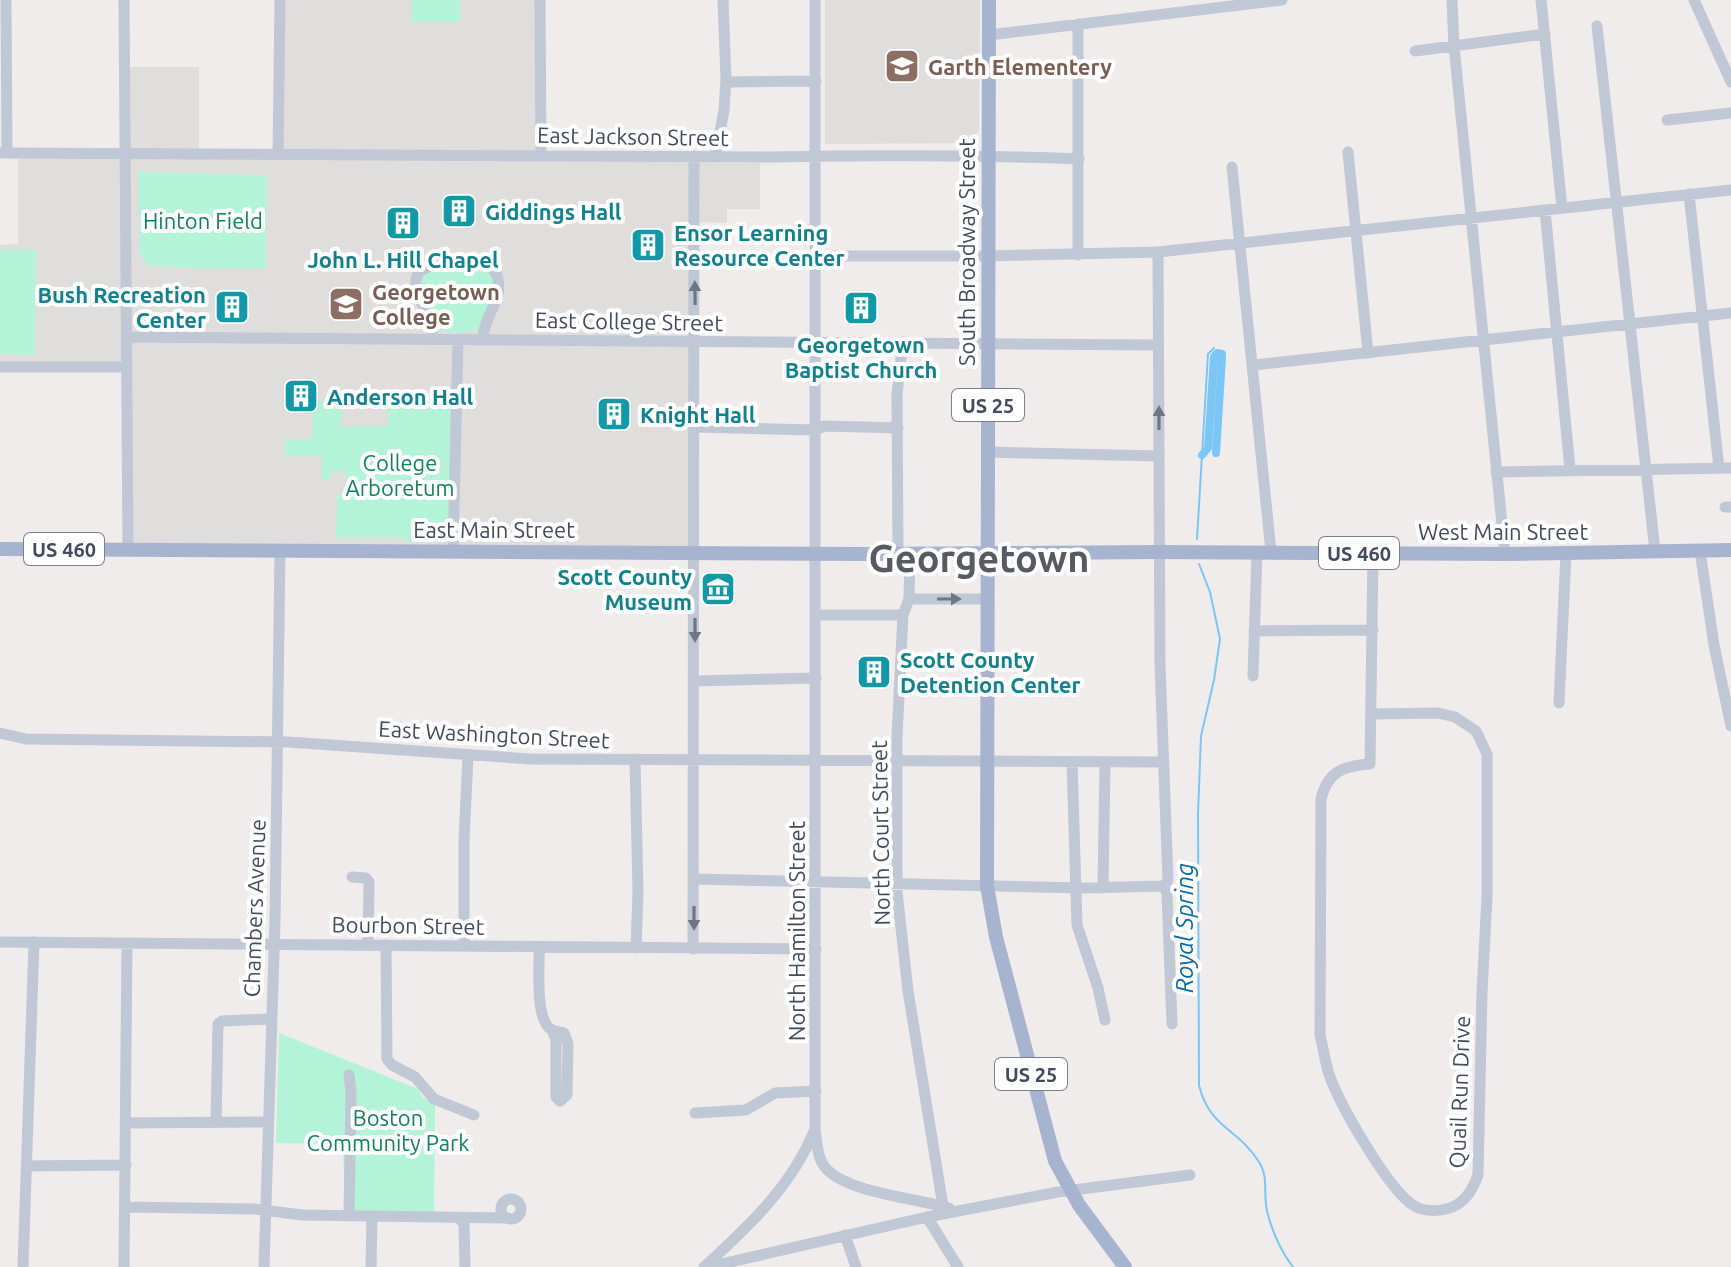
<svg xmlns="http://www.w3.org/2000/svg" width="1731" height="1267" viewBox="0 0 1731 1267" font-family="Ubuntu,sans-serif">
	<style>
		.education { fill: #e0dddd }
		.green { fill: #b3f3d7 }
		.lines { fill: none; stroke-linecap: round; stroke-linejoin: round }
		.stream { stroke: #7bc6f5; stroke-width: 2 }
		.canal { stroke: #7bc6f5; stroke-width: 8 }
		.minor { stroke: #c0c7d5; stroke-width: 11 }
		.major { stroke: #a7b4cf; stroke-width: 14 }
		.oneway { fill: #6e7686 }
		.labels { text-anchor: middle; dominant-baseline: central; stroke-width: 8; stroke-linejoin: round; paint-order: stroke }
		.shield { fill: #fff; stroke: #7b818c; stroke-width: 2 }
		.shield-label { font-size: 20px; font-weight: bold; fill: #424b5b }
		.education-label { font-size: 22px; font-weight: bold; fill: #785e54; stroke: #fff; text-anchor: start }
		.street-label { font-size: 22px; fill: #424b5b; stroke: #fff }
		.culture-label { font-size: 22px; font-weight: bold; fill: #0d838f; stroke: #fff; text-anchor: start }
		.park-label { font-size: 22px; fill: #0c835d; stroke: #fff }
		.water-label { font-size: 24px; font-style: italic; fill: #006bb0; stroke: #fff }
		.town-label { font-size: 38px; font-weight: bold; fill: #585a61; stroke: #fff }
	</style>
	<rect width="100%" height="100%" fill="#efeceb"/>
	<!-- education -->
	<path class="education" d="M282 0H537L538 161 760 163V209H727V223L691 222 694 547 131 546 130 362H0V245L18 244V159L130 157V67H199V158L280 159Z
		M825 0H980L979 131 966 143 825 144Z"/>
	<!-- green -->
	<path class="green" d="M412 0H460V22H411Z
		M138 172 267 175 266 269 178 268 147 265 140 253Z
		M0 250H36L35 355 0 354Z
		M480 267 495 277 494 302 476 331H439C429 314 412 290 426 271Z
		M338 387H341L342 393 341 427 387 426 388 406 452 407 449 537 447 540 409 542 406 538H336L337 496 344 490H348L350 483 346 481V472H331L330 480H322V456H285V440L311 439 314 407Z
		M279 1033 418 1089 422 1097 435 1104 434 1213 345 1210 343 1144 276 1143Z"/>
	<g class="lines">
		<!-- stream -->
		<path class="stream" d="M1197 539 1208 354 1214 348
			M1199 564 1210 592 1220 639 1214 680 1201 736 1198 814 1199 1085C1209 1128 1239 1129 1259 1162 1269 1177 1263 1194 1267 1211 1272 1231 1280 1250 1293 1267"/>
		<!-- canal -->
		<path class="canal" d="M1202 455 1208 448 1214 357 1217 353 1222 354V358L1216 453"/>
		<!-- minor -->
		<path class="minor" d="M6 0 7 153
			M124 0 128 549
			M540 0 541 155
			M1452 0 1454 46 1505 554
			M1541 0 1562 208
			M1694 0 1731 82
			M1078 24V255
			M1597 26 1655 551
			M989 35 1282 0
			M1415 51 1545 34
			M726 82 816 81
			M1667 120 1731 113
			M1348 152 1368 353
			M0 153 771 157C874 155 976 155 1079 159
			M278 155 280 0
			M715 156 724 111 726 79 723 0
			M1232 167 1271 552
			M1689 194 1719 468
			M1545 210 1570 469
			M1158 252 1160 665 1168 880 1164 886 1167 894 1172 1024
			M816 256H988L1158 252 1731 190
			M126 337 1158 345
			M433 339C432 306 384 264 453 264 468 264 483 261 495 271 508 297 483 314 483 339
			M1254 365 1731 313
			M0 367H126
			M695 427 816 430 824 426 898 428
			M987 452 1159 456
			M1496 472 1731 468
			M1725 507H1731
			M453 551 458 339
			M1700 551 1714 645 1731 726
			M898 553 897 394 903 342
			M910 553 909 599 903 615 897 736V892L908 991 943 1206
			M909 599H988
			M817 615H903
			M1254 631 1373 630
			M1253 676 1257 552
			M695 681 816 678
			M1559 703 1566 553
			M1371 714 1438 713 1455 717 1476 731 1487 754V897L1482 992 1478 1175C1472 1191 1464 1205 1446 1209 1434 1212 1420 1211 1410 1203 1385 1183 1338 1103 1328 1071 1325 1060 1323 1047 1320 1035L1321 799C1328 771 1343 766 1370 764L1373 553
			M0 733 26 739 288 742 530 759 1163 762
			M635 759 638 892 636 948
			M1072 762 1077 925 1098 988 1105 1020
			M352 877 366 878 369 882 368 944
			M694 879 1082 888 1164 886
			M1103 888 1105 762
			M0 942 816 949
			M386 945 387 1059 392 1065 415 1077 434 1099 474 1115
			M464 946V841L468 756
			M539 947C540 967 534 1020 552 1030
			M693 949 694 156
			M552 1030 564 1033 568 1044 567 1095 560 1101 556 1097V1040Z
			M349 1075 351 1092 349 1216
			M695 1113 746 1110 775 1093 816 1091
			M216 1122 218 1024 222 1021 271 1019
			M126 1123 268 1122
			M815 1130C817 1141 817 1157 824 1166 844 1193 917 1198 949 1208
			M27 1166 126 1165
			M501 1209a10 10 0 1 1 20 0a10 10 0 1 1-20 0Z
			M125 1207 254 1209 302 1215 507 1218
			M927 1217 958 1267
			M460 1219 464 1224 465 1267
			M845 1235 856 1267
			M717 1265 927 1217 1058 1192 1190 1175
			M23 1267 34 942
			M124 1267 127 943
			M264 1267 275 922 280 550
			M371 1267 372 1216
			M704 1267C749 1226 792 1186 815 1129V0"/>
		<!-- major -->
		<path class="major" d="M989 0 987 886 996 937 1055 1161 1079 1205 1125 1267
			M0 549 856 554 1159 552 1505 554 1731 550"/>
	</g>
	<!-- one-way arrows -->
	<defs><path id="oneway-solid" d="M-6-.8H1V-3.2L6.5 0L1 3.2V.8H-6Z" transform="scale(2)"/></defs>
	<g class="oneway">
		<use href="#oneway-solid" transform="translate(695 293) rotate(-91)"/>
		<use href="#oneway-solid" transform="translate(1159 418) rotate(-90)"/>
		<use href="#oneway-solid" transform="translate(949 599)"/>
		<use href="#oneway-solid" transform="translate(695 630) rotate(90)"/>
		<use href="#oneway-solid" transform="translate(694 918) rotate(90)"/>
	</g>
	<!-- icons -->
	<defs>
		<g id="school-square" transform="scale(1.8)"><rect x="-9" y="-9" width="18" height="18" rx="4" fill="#8d6e63" stroke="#fff"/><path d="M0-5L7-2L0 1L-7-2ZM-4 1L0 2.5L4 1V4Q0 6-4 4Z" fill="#fff"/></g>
		<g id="building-square" transform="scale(1.8)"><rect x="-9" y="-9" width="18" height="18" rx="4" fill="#0f9aa8" stroke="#fff"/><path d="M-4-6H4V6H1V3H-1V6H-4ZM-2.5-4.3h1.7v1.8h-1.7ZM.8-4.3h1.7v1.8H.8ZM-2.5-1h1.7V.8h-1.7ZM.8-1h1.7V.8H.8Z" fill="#fff"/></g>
		<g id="university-square" transform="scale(1.8)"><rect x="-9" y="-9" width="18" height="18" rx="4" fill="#8d6e63" stroke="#fff"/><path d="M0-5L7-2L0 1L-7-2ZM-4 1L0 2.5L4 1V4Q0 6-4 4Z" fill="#fff"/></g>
		<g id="museum-square" transform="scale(1.8)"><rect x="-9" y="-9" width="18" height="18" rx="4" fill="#0f9aa8" stroke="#fff"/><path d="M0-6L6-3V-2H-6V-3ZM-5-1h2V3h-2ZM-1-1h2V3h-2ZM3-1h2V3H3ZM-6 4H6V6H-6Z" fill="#fff"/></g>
	</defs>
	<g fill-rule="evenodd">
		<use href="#school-square" x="902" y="66"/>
		<use href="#building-square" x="459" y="211"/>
		<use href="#building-square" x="403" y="223"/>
		<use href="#building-square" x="648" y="245"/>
		<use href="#university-square" x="346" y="304"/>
		<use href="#building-square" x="232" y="307"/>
		<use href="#building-square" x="861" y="308"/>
		<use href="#building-square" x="301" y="396"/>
		<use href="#building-square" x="614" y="414"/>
		<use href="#museum-square" x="718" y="589"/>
		<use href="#building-square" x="874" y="672"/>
	</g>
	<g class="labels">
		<!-- shield labels -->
		<g class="shield">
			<rect x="952" y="389" width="72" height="32" rx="6"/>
			<rect x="24" y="533" width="80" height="32" rx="6"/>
			<rect x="1319" y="537" width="80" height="32" rx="6"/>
			<rect x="995" y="1058" width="72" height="32" rx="6"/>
		</g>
		<g class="shield-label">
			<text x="988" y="405">US 25</text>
			<text x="64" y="549">US 460</text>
			<text x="1359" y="553">US 460</text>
			<text x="1031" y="1074">US 25</text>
		</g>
		<!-- education labels -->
		<g class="education-label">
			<text x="928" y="66">Garth Elementery</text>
			<text x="372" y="291">Georgetown<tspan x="372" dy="25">College</tspan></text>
		</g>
		<!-- street labels -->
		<g class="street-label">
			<text transform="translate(633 136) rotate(1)">East Jackson Street</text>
			<text transform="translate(966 252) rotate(-90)">South Broadway Street</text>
			<text transform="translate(629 321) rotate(1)">East College Street</text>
			<text x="494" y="529">East Main Street</text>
			<text x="1503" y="531">West Main Street</text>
			<text transform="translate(494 734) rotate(3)">East Washington Street</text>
			<text transform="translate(880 833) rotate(-91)">North Court Street</text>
			<text transform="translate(254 908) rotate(-88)">Chambers Avenue</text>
			<text transform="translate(408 925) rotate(1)">Bourbon Street</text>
			<text transform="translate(796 931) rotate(-90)">North Hamilton Street</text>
			<text transform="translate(1459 1092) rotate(-88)">Quail Run Drive</text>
		</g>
		<!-- culture labels -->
		<g class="culture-label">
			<text x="485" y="211">Giddings Hall</text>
			<text x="674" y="232">Ensor Learning<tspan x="674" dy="25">Resource Center</tspan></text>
			<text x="403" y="259" text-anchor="middle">John L. Hill Chapel</text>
			<text x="206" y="294" text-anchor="end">Bush Recreation<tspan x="206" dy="25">Center</tspan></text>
			<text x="861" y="344" text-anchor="middle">Georgetown<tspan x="861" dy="25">Baptist Church</tspan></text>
			<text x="327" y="396">Anderson Hall</text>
			<text x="640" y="414">Knight Hall</text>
			<text x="692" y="576" text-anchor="end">Scott County<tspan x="692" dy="25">Museum</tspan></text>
			<text x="900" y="659">Scott County<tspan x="900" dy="25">Detention Center</tspan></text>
		</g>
		<!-- park labels -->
		<g class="park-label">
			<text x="203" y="220">Hinton Field</text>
			<text x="400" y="462">College<tspan x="400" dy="25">Arboretum</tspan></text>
			<text x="388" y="1117">Boston<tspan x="388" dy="25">Community Park</tspan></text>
		</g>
		<!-- water labels -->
		<g class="water-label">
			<text transform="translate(1184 928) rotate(-90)">Royal Spring</text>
		</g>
		<!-- town labels -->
		<g class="town-label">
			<text x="979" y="558">Georgetown</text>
		</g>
	</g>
</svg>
